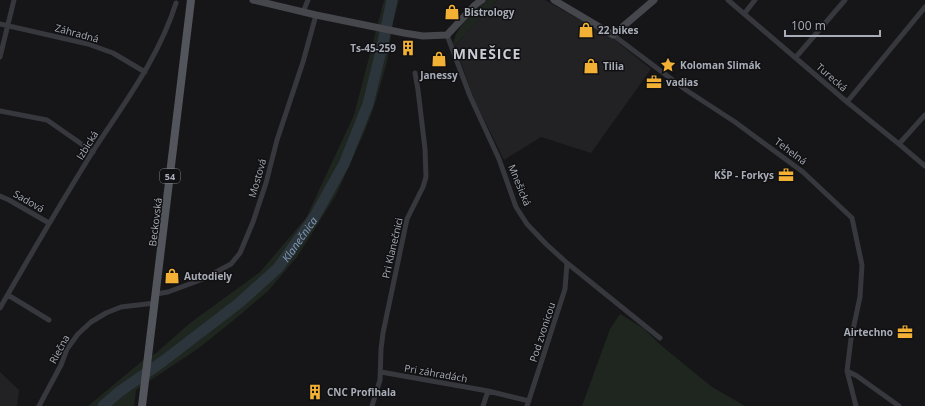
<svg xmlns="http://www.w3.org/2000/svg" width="925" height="406" viewBox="0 0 925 406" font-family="'Open Sans',sans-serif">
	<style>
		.built { fill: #222225 }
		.green { fill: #1e261f }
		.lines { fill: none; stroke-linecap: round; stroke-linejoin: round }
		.river { stroke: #2c353c; stroke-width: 11 }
		.street { stroke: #37383d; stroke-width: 5 }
		.secondary { stroke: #45474d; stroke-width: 7 }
		.primary { stroke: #53555c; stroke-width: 8 }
		.labels { text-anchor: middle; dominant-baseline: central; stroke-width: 3; stroke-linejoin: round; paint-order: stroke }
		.shield { fill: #111113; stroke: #7b7e86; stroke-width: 1 }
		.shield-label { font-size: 9px; font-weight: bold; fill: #a8adb8 }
		.poi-label { font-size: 10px; font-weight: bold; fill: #a8adb8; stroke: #111113; text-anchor: start }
		.street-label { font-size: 10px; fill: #a8adb8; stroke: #111113 }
		.water-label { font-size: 11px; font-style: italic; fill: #7f9bb3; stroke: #111113 }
		.district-label { font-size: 14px; font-weight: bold; letter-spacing: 1px; fill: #c9ccd4; stroke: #111113 }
	</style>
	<rect width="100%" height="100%" fill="#161618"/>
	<!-- built -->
	<path class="built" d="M497 0H545L611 37 651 69 591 153 541 137 504 160 474 99 455 46 457 43Z
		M0 372 19 390 17 406H0Z"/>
	<!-- green -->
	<path class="green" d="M384 0H399L393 23 387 62 374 107 364 133 336 195 297 257 268 291 240 315 199 348 136 390 134 406H88L147 357 155 354 190 323 260 272 306 218 354 115Z
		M487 0H497L457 43 455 46 453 44C456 26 474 12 487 0Z
		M620 314 643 328 663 347 712 387 745 406H582L610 329Z"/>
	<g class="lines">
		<!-- river -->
		<path class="river" id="s1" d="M103 406 119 392 162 362 239 303 278 268 315 216 344 164 368 104 382 47 392 0"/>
		<!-- street -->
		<path class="street" d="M728 0 847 102 899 144 925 166
			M303 12 308 0
			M744 14 755 0
			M0 24 88 44 113 53 145 72
			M447 35 470 96 499 159 516 207 527 224 546 244 567 263 660 338
			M613 35 686 90 735 122 803 172 852 218 862 265 860 297 851 339 847 371 856 406
			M0 57 14 0
			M796 57 845 0
			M847 102 925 7
			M0 111 47 120 93 152
			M899 144 925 115
			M0 196 9 200 49 223
			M156 294 168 292 203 279 231 264 240 253 253 222 266 183 277 140 303 62 316 15
			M8 295 49 320
			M0 308C31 254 62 201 95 148 125 102 159 57 176 3
			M847 371 857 376 899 406
			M381 372 488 391 529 401
			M39 406 61 365 67 349 78 334 91 322 106 313 121 307 155 303
			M372 406 380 380 381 349 383 333 407 219 423 187 426 177 425 149 418 90 415 73
			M483 406 488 391
			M527 406 565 289 567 263"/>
		<!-- secondary -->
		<path class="secondary" d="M253 0 316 15 404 33 423 36 447 35 475 5 482 0
			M554 0 613 35 654 0"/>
		<!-- primary -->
		<path class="primary" d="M142 406 191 0"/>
	</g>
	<!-- icons -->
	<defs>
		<g id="shop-bare" transform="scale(1.2)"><path d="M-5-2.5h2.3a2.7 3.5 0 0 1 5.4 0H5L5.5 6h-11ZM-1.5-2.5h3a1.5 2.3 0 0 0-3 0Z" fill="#f2b134" stroke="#111113" stroke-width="2.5" paint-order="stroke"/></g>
		<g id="building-bare" transform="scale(1.2)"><path d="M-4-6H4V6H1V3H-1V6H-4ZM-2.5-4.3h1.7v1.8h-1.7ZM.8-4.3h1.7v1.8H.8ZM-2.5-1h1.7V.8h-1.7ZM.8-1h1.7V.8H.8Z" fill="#f2b134" stroke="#111113" stroke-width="2.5" paint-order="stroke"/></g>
		<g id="sight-bare" transform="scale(1.2)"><path d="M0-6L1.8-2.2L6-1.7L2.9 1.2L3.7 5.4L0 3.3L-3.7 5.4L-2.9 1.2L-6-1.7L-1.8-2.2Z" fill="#f2b134" stroke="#111113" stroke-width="2.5" paint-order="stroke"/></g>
		<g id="office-bare" transform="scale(1.2)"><path d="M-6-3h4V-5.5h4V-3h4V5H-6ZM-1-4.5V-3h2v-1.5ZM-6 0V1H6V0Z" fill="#f2b134" stroke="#111113" stroke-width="2.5" paint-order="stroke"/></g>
	</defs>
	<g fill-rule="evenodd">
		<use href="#shop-bare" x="452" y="12"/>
		<use href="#shop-bare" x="586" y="30"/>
		<use href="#building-bare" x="408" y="48"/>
		<use href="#shop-bare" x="439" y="59"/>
		<use href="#sight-bare" x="668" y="65"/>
		<use href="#shop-bare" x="591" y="66"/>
		<use href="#office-bare" x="654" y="82"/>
		<use href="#office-bare" x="786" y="175"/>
		<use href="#shop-bare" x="172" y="276"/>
		<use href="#office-bare" x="905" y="332"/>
		<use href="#building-bare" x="315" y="392"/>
	</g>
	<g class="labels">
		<!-- shield labels -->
		<rect class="shield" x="160" y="169" width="20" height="14" rx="3"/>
		<g class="shield-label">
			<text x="170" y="176">54</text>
		</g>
		<!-- poi labels -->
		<g class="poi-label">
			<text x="464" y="12">Bistrology</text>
			<text x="598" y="30">22 bikes</text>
			<text x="396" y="48" text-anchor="end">Ts-45-259</text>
			<text x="680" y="65">Koloman Slimák</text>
			<text x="603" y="66">Tilia</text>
			<text x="439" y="75" text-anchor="middle">Janessy</text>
			<text x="666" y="82">vadias</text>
			<text x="774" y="175" text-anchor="end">KŠP - Forkys</text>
			<text x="184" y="276">Autodiely</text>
			<text x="893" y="332" text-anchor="end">Airtechno</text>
			<text x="327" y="392">CNC Profihala</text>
		</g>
		<!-- street labels -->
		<g class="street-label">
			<text transform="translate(77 33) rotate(15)">Záhradná</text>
			<text transform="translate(832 77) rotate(41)">Turecká</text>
			<text transform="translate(87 145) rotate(-58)">Izbická</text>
			<text transform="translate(791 151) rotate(37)">Tehelná</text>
			<text transform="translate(257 178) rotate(-74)">Mostová</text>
			<text transform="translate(520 185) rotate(68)">Mnešická</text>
			<text transform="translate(29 201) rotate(30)">Sadová</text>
			<text transform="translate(155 222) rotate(-83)">Beckovská</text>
			<text transform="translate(392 248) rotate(-77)">Pri Klanečnici</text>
			<text transform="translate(542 332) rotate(-72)">Pod zvonicou</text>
			<text transform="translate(59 349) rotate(-62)">Riečna</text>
			<text transform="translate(436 373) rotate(10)">Pri záhradách</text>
		</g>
		<!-- water labels -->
		<g class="water-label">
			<text stroke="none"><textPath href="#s1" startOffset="259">Klanečnica</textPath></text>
		</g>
		<!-- district labels -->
		<g class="district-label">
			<text x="487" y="53">MNEŠICE</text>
		</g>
	</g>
	<!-- scale -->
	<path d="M785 30v6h95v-6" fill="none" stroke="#a8adb8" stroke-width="2"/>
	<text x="791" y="30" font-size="12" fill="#a8adb8" stroke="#111113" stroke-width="3" paint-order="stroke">100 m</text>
</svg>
